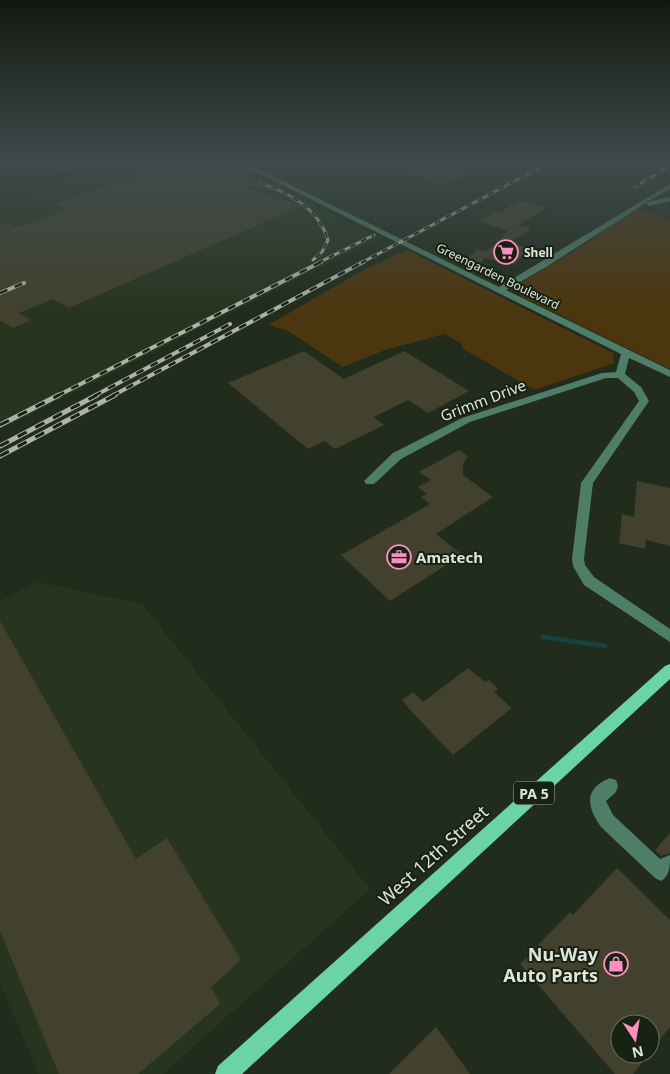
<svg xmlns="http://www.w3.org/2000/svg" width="670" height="1074" viewBox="0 0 670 1074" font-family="'Noto Sans',sans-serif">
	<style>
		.built { fill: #27351f }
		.green { fill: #4c3610 }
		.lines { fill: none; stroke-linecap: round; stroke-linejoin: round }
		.stream { stroke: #154341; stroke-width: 4.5 }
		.building { fill: #41412d }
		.minor { fill: #4e7e67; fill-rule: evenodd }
		.major { fill: #6ad4a5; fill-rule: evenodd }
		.rail-far2-casing { stroke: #acb4a8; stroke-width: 3 }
		.rail-far1-casing { stroke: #acb4a8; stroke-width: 4 }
		.rail-casing { stroke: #acb4a8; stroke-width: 5 }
		.rail-far2 { stroke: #182212; stroke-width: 2; stroke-dasharray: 6; stroke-linecap: butt }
		.rail-far1 { stroke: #182212; stroke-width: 2.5; stroke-dasharray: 8; stroke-linecap: butt }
		.rail { stroke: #182212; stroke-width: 3; stroke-dasharray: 10; stroke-linecap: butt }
		.labels { text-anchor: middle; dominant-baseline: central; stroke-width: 4; stroke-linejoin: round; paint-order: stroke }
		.far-poi-label { font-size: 12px; font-weight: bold; fill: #dfe6dc; stroke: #182212; text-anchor: start }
		.far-street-label { font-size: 12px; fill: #dfe6dc; stroke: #182212 }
		.shield { fill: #182212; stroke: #a3ab9f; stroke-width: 1 }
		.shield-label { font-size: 14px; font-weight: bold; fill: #dfe6dc }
		.street-label { font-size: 15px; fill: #dfe6dc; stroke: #182212 }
		.poi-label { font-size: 15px; font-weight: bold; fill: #dfe6dc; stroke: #182212; text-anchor: start }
		.near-street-label { font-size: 18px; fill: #dfe6dc; stroke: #182212 }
		.near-poi-label { font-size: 18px; font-weight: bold; fill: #dfe6dc; stroke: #182212; text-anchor: end }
	</style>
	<rect width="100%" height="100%" fill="#222c1c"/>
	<!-- built -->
	<path class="built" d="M160 160H225L378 238 0 430V202L65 183Z
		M37 582 142 604 370 889 163 1074H39L0 983V601Z"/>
	<!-- green -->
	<path class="green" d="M637 208 670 220V369L521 296 515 289 516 285 576 250Z
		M407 250 613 353 614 363 534 390 462 348V344L445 334 385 350 343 367 288 331 268 325 365 269Z"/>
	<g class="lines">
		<!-- stream -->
		<path class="stream" d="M543 637 605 646"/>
	</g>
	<!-- building -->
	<path class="building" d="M183 160H200L263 182 249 188 301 206 69 308 53 299 19 313 31 320 13 328 0 321V226L8 223 16 227 66 210 54 204Z
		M411 160H497L442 186 392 166Z
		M519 200 548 207 518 225 532 229 508 243 529 248 514 265 485 258 477 267 462 263 478 249 486 252 491 247H493L508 231 478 221 497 211 501 212Z
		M304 351 344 379 404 351 469 391 428 413 408 400 374 417 384 425 335 449 324 441 308 449 228 383Z
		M459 450 468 456 463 464V475L493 497 436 534 462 555 390 601 341 555 430 504 421 497 427 494 418 487 431 480 419 472Z
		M637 481 670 488V546L646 540 645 549 619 543 622 514 634 517Z
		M0 621 136 859 167 838 241 960 211 987 220 1004 138 1074H59L0 931Z
		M468 668 485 682 489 680 498 689 494 692 512 708 453 755 411 711 402 700 413 692 423 702Z
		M670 833V853L661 856 655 850Z
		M617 868 670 920V1027L650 1052V1024H620V1054H649L633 1074H615L520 964 570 912 573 915Z
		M436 1027 470 1074H389Z"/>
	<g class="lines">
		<!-- minor -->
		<path class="minor" d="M232 160H240L499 287 670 184V189L647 202 670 197V201L649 206 646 203 546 267 506 290 670 370V377L629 358 625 374 641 387 649 401 593 483 584 559 585 565 594 577 670 629V642L584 585 573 566 572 559 581 483 639 401 634 392 618 378H606L470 422 401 459 374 484H366L364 481 393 453 462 418 602 373 616 372 621 354Z
			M610 778 616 780 618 786 616 792 606 801 613 815 660 859 670 855C670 866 670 876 661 881L655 878 601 827C587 807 583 789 610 778Z"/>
		<!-- major -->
		<path class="major" d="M670 664V679L242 1074H215L218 1066 665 666Z"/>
		<!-- rail-far2 casing -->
		<g class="rail-far2-casing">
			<path id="rail-far2" d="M63 170 98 160
				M260 183C290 193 318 208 328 240L322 252 313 260
				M635 187 670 166
				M318 263 374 235
				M361 263 554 160"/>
		</g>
		<!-- rail-far1 casing -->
		<g class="rail-far1-casing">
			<path id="rail-far1" d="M0 293 24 283
				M57 396 321 262
				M94 396 230 324
				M112 396 363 262"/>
		</g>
		<!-- rail casing -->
		<g class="rail-casing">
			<path id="rail" d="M0 425 59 395
				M0 446 97 395
				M0 456 115 395"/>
		</g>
		<!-- rail-far2 -->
		<use href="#rail-far2" class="rail-far2"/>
		<!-- rail-far1 -->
		<use href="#rail-far1" class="rail-far1"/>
		<!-- rail -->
		<use href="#rail" class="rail"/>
	</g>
	<!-- sky -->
	<linearGradient id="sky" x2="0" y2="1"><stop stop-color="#13180f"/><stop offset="0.52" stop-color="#3e4b4b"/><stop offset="1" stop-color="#3e4b4b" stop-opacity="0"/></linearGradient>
	<rect width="670" height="310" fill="url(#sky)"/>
	<!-- icons -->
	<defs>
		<g id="supermarket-ring" transform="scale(1.25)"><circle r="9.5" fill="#182212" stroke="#fd8ec0" stroke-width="1.5"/><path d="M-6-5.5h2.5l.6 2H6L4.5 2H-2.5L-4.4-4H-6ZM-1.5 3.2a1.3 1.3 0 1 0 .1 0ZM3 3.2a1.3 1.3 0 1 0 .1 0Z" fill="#fd8ec0"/></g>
		<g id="office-ring" transform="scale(1.25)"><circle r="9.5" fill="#182212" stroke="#fd8ec0" stroke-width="1.5"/><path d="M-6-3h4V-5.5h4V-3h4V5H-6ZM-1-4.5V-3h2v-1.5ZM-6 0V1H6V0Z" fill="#fd8ec0"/></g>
		<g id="shop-ring" transform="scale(1.25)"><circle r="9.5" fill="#182212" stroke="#fd8ec0" stroke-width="1.5"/><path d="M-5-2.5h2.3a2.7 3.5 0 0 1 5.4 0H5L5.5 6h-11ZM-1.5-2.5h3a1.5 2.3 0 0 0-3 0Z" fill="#fd8ec0"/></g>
	</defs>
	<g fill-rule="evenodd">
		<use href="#supermarket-ring" x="506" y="252"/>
		<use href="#office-ring" x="399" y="557"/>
		<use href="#shop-ring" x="616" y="964"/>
	</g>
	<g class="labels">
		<!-- far-poi labels -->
		<g class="far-poi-label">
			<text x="524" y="252">Shell</text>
		</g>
		<!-- far-street labels -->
		<g class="far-street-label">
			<text transform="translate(498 276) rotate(26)">Greengarden Boulevard</text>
		</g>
		<!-- shield labels -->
		<rect class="shield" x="514" y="781.5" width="40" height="23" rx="4"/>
		<g class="shield-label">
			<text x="534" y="793">PA 5</text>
		</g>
		<!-- street labels -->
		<g class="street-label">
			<text transform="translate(483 400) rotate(-21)">Grimm Drive</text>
		</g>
		<!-- poi labels -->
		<g class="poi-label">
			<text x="416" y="557">Amatech</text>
		</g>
		<!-- near-street labels -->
		<g class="near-street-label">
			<text transform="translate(433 855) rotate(-42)">West 12th Street</text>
		</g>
		<!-- near-poi labels -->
		<g class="near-poi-label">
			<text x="598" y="954">Nu-Way<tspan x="598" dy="21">Auto Parts</tspan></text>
		</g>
	</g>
	<!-- north arrow -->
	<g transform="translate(635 1039) rotate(168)"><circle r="24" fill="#182212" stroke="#687063"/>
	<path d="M0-4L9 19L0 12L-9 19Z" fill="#fd8ec0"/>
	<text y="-8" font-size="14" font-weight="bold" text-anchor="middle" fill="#dfe6dc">N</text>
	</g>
</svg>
